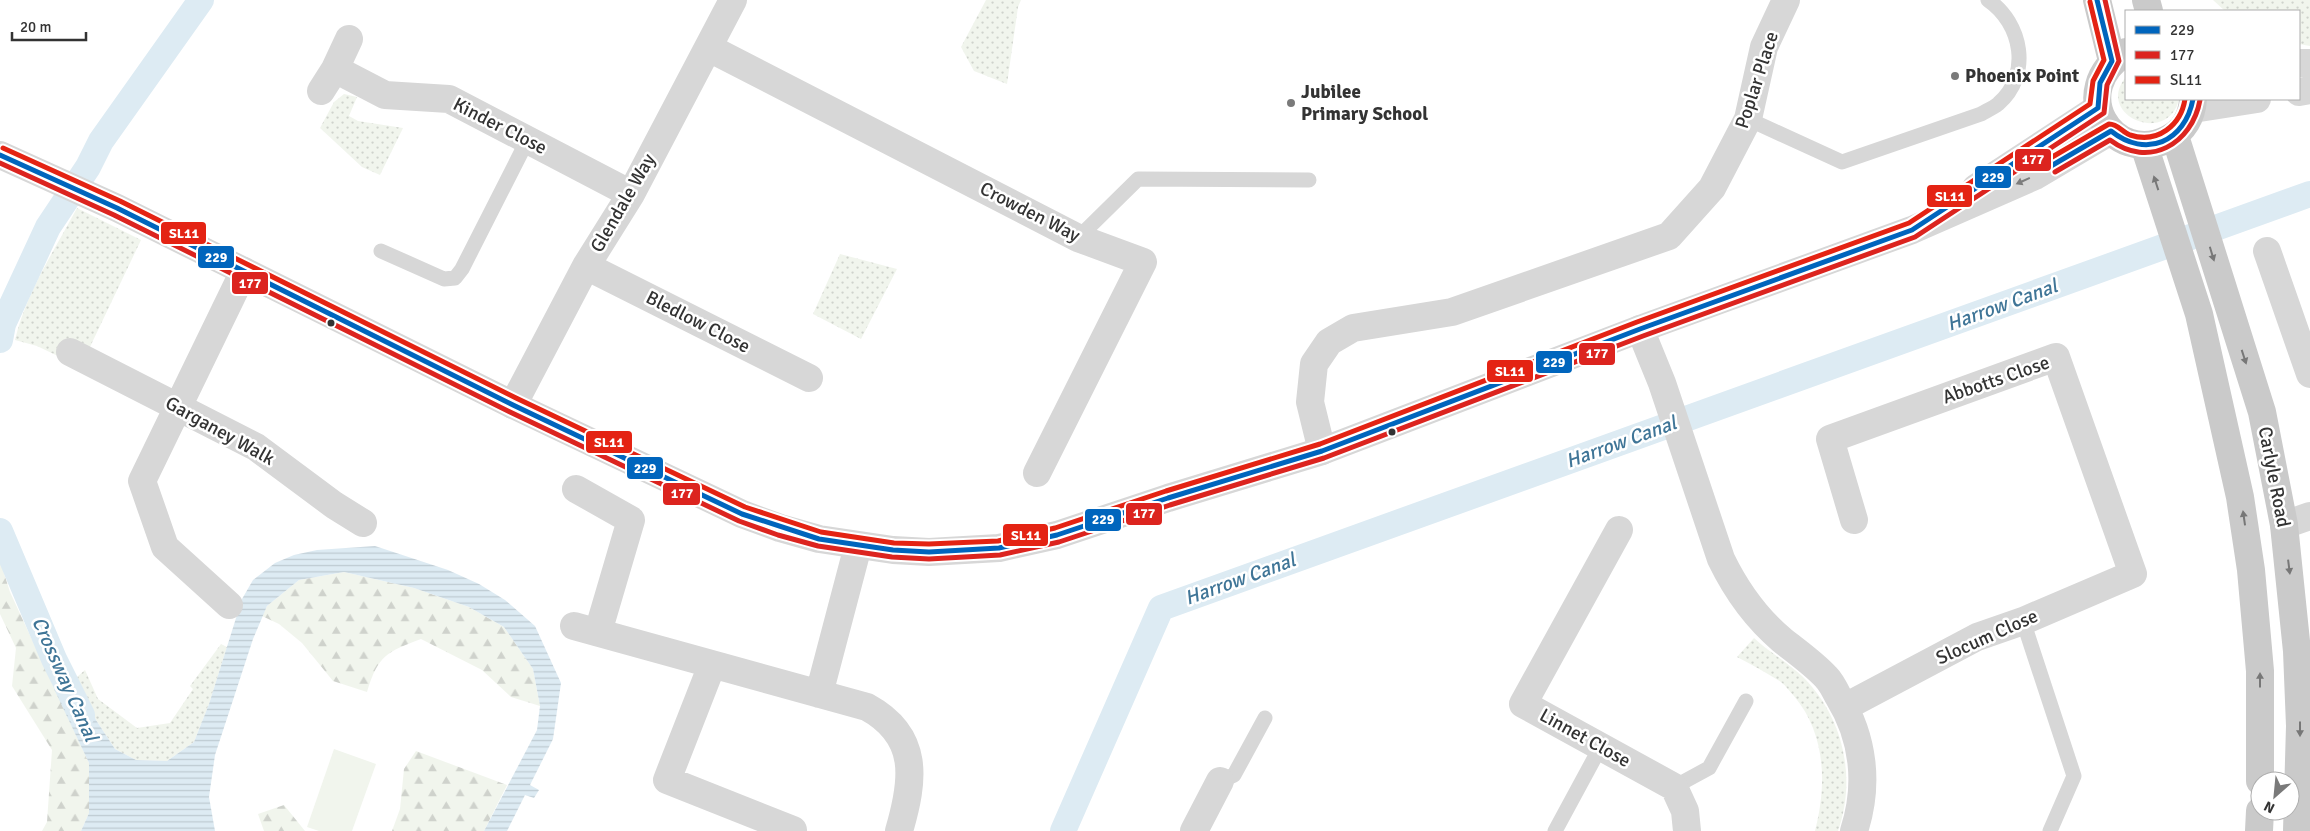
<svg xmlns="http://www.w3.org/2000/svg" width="2310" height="831" viewBox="0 0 2310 831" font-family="Signika,sans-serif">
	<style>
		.grass { fill: url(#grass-dots) }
		.forest { fill: url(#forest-firs) }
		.pitch { fill: #f1f5ed }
		.water { fill: url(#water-rules) }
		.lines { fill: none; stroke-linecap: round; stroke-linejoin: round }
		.canal { stroke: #ddebf3; stroke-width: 26 }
		.service { stroke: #d7d7d7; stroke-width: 15 }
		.minor { stroke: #d7d7d7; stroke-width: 28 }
		.tertiary { stroke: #d7d7d7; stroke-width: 28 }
		.primary { stroke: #cacaca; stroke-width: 28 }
		.bus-1-casing { stroke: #fff; stroke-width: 9 }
		.bus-2-casing { stroke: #fff; stroke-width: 9 }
		.bus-3-casing { stroke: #fff; stroke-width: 9 }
		.bus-1 { stroke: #0065bd; stroke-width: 5 }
		.bus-2 { stroke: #dc241f; stroke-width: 5 }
		.bus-3 { stroke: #e42313; stroke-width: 5 }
		.oneway { fill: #7d7d7d }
		.oneway2 { fill: #777 }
		.poi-dot { fill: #7a7a7a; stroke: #fff; stroke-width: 2 }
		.bus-dot { fill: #333; stroke: #fff; stroke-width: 2 }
		.labels { text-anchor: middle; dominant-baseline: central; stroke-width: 5; stroke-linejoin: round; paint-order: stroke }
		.poi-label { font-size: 19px; font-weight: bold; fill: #333; stroke: #fff; text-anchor: start }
		.street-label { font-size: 19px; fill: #333; stroke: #fff }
		.water-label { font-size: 20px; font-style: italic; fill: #3f7597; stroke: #fff }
		.line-badge { stroke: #fff; stroke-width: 2 }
		.badge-label { font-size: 14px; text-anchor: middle; font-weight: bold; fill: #fff }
	</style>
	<defs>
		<pattern id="grass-dots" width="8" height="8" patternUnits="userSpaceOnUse" patternTransform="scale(1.25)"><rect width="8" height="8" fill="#f1f5ed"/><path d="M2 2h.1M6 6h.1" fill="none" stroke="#cfd2cc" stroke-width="1.8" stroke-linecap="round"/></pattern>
		<pattern id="forest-firs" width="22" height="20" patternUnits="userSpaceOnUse" patternTransform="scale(1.25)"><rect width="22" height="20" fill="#f1f5ed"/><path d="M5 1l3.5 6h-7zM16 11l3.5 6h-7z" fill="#cfd2cc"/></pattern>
		<pattern id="water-rules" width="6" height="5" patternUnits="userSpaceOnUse" patternTransform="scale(1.25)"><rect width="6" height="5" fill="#ddebf3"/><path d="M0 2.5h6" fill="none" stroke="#becad1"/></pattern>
	</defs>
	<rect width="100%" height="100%" fill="#fff"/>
	<!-- grass -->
	<path class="grass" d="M986 0H1021L1018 7 1007 84 974 71 961 47Z
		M2213 0H2310V46L2299 44V11H2225Z
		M2126 77V99H2179C2168 147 2094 115 2126 77Z
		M344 94 357 97 349 116 358 121 403 128 380 175 362 167 320 128 334 102Z
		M77 208 141 240 89 349 60 357 37 346 15 340C26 293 54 251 77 208Z
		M840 254 897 269 861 339 813 314Z
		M1754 638C1769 652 1787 662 1802 676 1843 716 1857 777 1838 831H1815C1827 785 1826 734 1794 696 1790 692 1786 686 1781 682 1767 673 1752 665 1737 657Z
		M221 644 227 647 209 704 194 742 167 761 136 760 115 749 96 720 77 677 85 670 98 699 137 728 170 723 193 689 190 686Z"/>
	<!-- forest -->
	<path class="forest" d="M0 561 10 592 89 763V813L81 831H42L47 822 52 750 12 686 16 648 0 614Z
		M344 572 414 588 469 607 504 627 533 669 540 706 511 697 482 670 421 639C387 652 378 655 367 692L333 681 302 643 279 624 262 616 267 606 299 580Z
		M416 751 507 785 484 831H392L400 809 404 769Z
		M284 805 305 831H264L258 814Z"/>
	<!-- pitch -->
	<path class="pitch" d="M334 749 376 764 352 831H319L307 827Z"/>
	<!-- water -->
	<path class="water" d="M375 546 448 570 479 584 505 600 535 626 561 683 553 739 530 785 539 790 534 798 525 795 507 831H484L537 730 540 706 533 669 504 627 469 607 414 588 344 572 299 580 267 606 253 639 215 755 209 797 215 831H81L89 813V763L54 689 77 677 96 720 115 749 136 760 167 761 194 742 209 704 242 599 253 580 275 563 294 555 317 550Z"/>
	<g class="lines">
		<!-- canal -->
		<path class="canal" d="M0 340 3 324 48 227 88 167 101 141 201 0
			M0 531 54 659 82 715
			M1063 831 1161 608 2310 194"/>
		<!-- service -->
		<path class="service" d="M1748 119 1842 162 1981 114C1986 111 1993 108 1998 104 2032 75 2022 23 1988 0
			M1078 238 1138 179 1309 180
			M381 251 444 279 455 278 462 269 528 139
			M2023 621 2074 776 2050 831
			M1220 781 1234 775 1265 718
			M1674 787 1709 768 1746 701
			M1555 831 1601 746"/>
		<!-- minor -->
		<path class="minor" d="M709 48 1078 238 1143 262 1037 473
			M335 69 349 39
			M321 91 335 69 385 95 449 99 631 194
			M2267 251 2310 374
			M586 266 809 378
			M1640 329 1662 383 1721 559C1736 590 1756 618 1782 640 1797 652 1813 663 1826 677 1831 682 1835 690 1838 696 1864 738 1869 785 1854 831
			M70 352 256 447 334 505 363 523
			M513 405 586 266 631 194 733 0
			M1322 451 1310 402 1314 364 1329 342 1353 328 1452 312 1669 236 1712 188 1748 119 1764 47 1786 0
			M576 489 631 520 598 632
			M2284 525 2310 516
			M1619 530 1523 704 1674 787 1685 811 1687 831
			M229 605 165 547 142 481 244 271
			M574 626 867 707C920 736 914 780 899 831
			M712 665 667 780 793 830
			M819 694 858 546
			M1845 707 1977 637 2023 621 2133 574 2056 357 1830 439 1854 520
			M1194 831 1220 781"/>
		<!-- tertiary -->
		<path class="tertiary" d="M2299 63H2310
			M2299 92 2310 90
			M2193 109 2257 99
			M0 155 117 208 513 405 742 514 780 528 819 539 893 550 929 552 999 548 1057 535 1168 498 1322 451 1640 329 1912 230 2035 176 2111 131
			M1976 188 2098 108"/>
		<!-- primary -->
		<path class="primary" d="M2097 0 2112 61
			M2146 0 2149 11
			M2126 52C2065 90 2112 167 2168 139 2184 131 2192 116 2193 99
			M2175 136 2262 412 2284 525 2297 651 2300 726 2297 831
			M2144 145 2199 314 2240 497 2251 570 2260 671V781
			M2259 831 2260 811"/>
		<!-- bus-1 casing -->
		<g class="bus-1-casing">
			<path id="bus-1" d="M0 155 117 208 513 405 742 514 819 539 893 550 929 552 999 548 1057 535 1168 498 1322 451 1640 329 1912 230 2098 108 2100 83 2112 61 2097 0
				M2051 166 2111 131C2146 159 2185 142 2193 99"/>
		</g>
		<!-- bus-2 casing -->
		<g class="bus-2-casing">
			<path id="bus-2" d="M0 163 114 215 510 412 739 521 778 535 818 546 892 557 929 559 1000 555 1059 542 1170 505 1324 458 1643 336 1915 237 2104 113 2107 85 2119 61 2105 0
				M2055 172 2110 140C2149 169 2192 144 2200 100"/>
		</g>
		<!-- bus-3 casing -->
		<g class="bus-3-casing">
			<path id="bus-3" d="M3 148 120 201 516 398 745 507 821 532 894 543 929 544 998 541 1055 528 1166 491 1320 444 1637 322 1909 223 2090 104 2093 81 2104 60 2090 2
				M2047 160 2109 124C2118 124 2122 132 2130 135 2158 144 2181 125 2185 99"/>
		</g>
		<!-- bus-1 -->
		<use href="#bus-1" class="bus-1"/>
		<!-- bus-2 -->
		<use href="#bus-2" class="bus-2"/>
		<!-- bus-3 -->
		<use href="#bus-3" class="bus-3"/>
	</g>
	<!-- one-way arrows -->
	<defs><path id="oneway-solid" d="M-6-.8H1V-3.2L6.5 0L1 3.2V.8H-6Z" transform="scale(1.25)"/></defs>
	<use class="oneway" href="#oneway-solid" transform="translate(2023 181) rotate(156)"/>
	<g class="oneway2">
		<use href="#oneway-solid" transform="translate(2156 183) rotate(-108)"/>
		<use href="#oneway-solid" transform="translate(2212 254) rotate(73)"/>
		<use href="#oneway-solid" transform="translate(2244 357) rotate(72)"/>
		<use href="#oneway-solid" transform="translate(2244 518) rotate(-98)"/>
		<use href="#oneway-solid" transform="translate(2289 567) rotate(83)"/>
		<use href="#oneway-solid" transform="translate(2260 680) rotate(-90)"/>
		<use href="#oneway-solid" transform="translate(2300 729) rotate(90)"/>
	</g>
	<!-- markers -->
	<g class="poi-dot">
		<circle cx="1955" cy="76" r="5"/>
		<circle cx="1291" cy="103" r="5"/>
	</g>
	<g class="bus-dot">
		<circle cx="331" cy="323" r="4.5"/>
		<circle cx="1392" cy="432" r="4.5"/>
	</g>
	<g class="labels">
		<!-- poi labels -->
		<g class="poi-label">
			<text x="1965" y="76">Phoenix Point</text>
			<text x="1301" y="92">Jubilee<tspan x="1301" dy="22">Primary School</tspan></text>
		</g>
		<!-- street labels -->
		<g class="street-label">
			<text transform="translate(1757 80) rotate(-72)">Poplar Place</text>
			<text transform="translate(500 126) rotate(27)">Kinder Close</text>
			<text transform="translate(623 203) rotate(-60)">Glendale Way</text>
			<text transform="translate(1030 212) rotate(27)">Crowden Way</text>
			<text transform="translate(698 322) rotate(27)">Bledlow Close</text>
			<text transform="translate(1996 380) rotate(-19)">Abbotts Close</text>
			<text transform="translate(220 431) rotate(29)">Garganey Walk</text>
			<text transform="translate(2274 477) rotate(79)">Carlyle Road</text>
			<text transform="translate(1987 637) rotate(-24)">Slocum Close</text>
			<text transform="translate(1585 738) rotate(29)">Linnet Close</text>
		</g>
		<!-- water labels -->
		<g class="water-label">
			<text transform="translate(2002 305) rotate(-20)">Harrow Canal</text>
			<text transform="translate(1621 442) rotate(-20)">Harrow Canal</text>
			<text transform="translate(1240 579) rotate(-20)">Harrow Canal</text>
			<text transform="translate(65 679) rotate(66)">Crossway Canal</text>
		</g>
	</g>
	<g class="line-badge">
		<rect x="2014" y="148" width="38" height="24" rx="5" fill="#dc241f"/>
		<rect x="1974" y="165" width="38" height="24" rx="5" fill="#0065bd"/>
		<rect x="1926" y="184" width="47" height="24" rx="5" fill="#e42313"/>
		<rect x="160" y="221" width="47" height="24" rx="5" fill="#e42313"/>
		<rect x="197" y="245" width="38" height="24" rx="5" fill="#0065bd"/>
		<rect x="231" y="271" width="38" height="24" rx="5" fill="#dc241f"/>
		<rect x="1578" y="342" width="38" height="24" rx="5" fill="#dc241f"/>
		<rect x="1535" y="350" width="38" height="24" rx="5" fill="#0065bd"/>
		<rect x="1486" y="359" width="48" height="24" rx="5" fill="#e42313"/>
		<rect x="585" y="430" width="48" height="24" rx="5" fill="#e42313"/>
		<rect x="626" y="456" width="38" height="24" rx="5" fill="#0065bd"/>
		<rect x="662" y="482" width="39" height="24" rx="5" fill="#dc241f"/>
		<rect x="1125" y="502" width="38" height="24" rx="5" fill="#dc241f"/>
		<rect x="1084" y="508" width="38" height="24" rx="5" fill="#0065bd"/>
		<rect x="1002" y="523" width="47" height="24" rx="5" fill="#e42313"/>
	</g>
	<g class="badge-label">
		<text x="2033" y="164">177</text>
		<text x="1993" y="182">229</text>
		<text x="1950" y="201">SL11</text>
		<text x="184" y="238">SL11</text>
		<text x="216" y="262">229</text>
		<text x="250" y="288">177</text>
		<text x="1597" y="358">177</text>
		<text x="1554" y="367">229</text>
		<text x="1510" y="376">SL11</text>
		<text x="609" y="447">SL11</text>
		<text x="645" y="473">229</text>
		<text x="682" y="498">177</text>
		<text x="1144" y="518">177</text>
		<text x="1103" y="524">229</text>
		<text x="1026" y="540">SL11</text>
	</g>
	<!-- legend -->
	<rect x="2125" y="10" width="175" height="90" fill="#ffffff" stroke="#adadad"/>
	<rect x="2135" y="26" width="25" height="8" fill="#0065bd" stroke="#adadad"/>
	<text x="2170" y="35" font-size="15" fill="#333333">229</text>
	<rect x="2135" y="51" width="25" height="8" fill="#dc241f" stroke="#adadad"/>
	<text x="2170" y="60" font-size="15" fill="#333333">177</text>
	<rect x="2135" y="76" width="25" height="8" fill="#e42313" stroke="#adadad"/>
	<text x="2170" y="85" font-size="15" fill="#333333">SL11</text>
	<!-- north arrow -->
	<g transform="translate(2275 796) rotate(207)"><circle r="24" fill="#ffffff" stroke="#adadad"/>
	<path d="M0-4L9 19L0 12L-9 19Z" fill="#7a7a7a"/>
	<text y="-8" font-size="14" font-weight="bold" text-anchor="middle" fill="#333333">N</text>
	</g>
	<!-- scale -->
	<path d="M12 32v8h74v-8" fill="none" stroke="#333333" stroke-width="2.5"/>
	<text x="20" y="32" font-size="15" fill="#333333" stroke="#ffffff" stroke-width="4" paint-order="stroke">20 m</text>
</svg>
